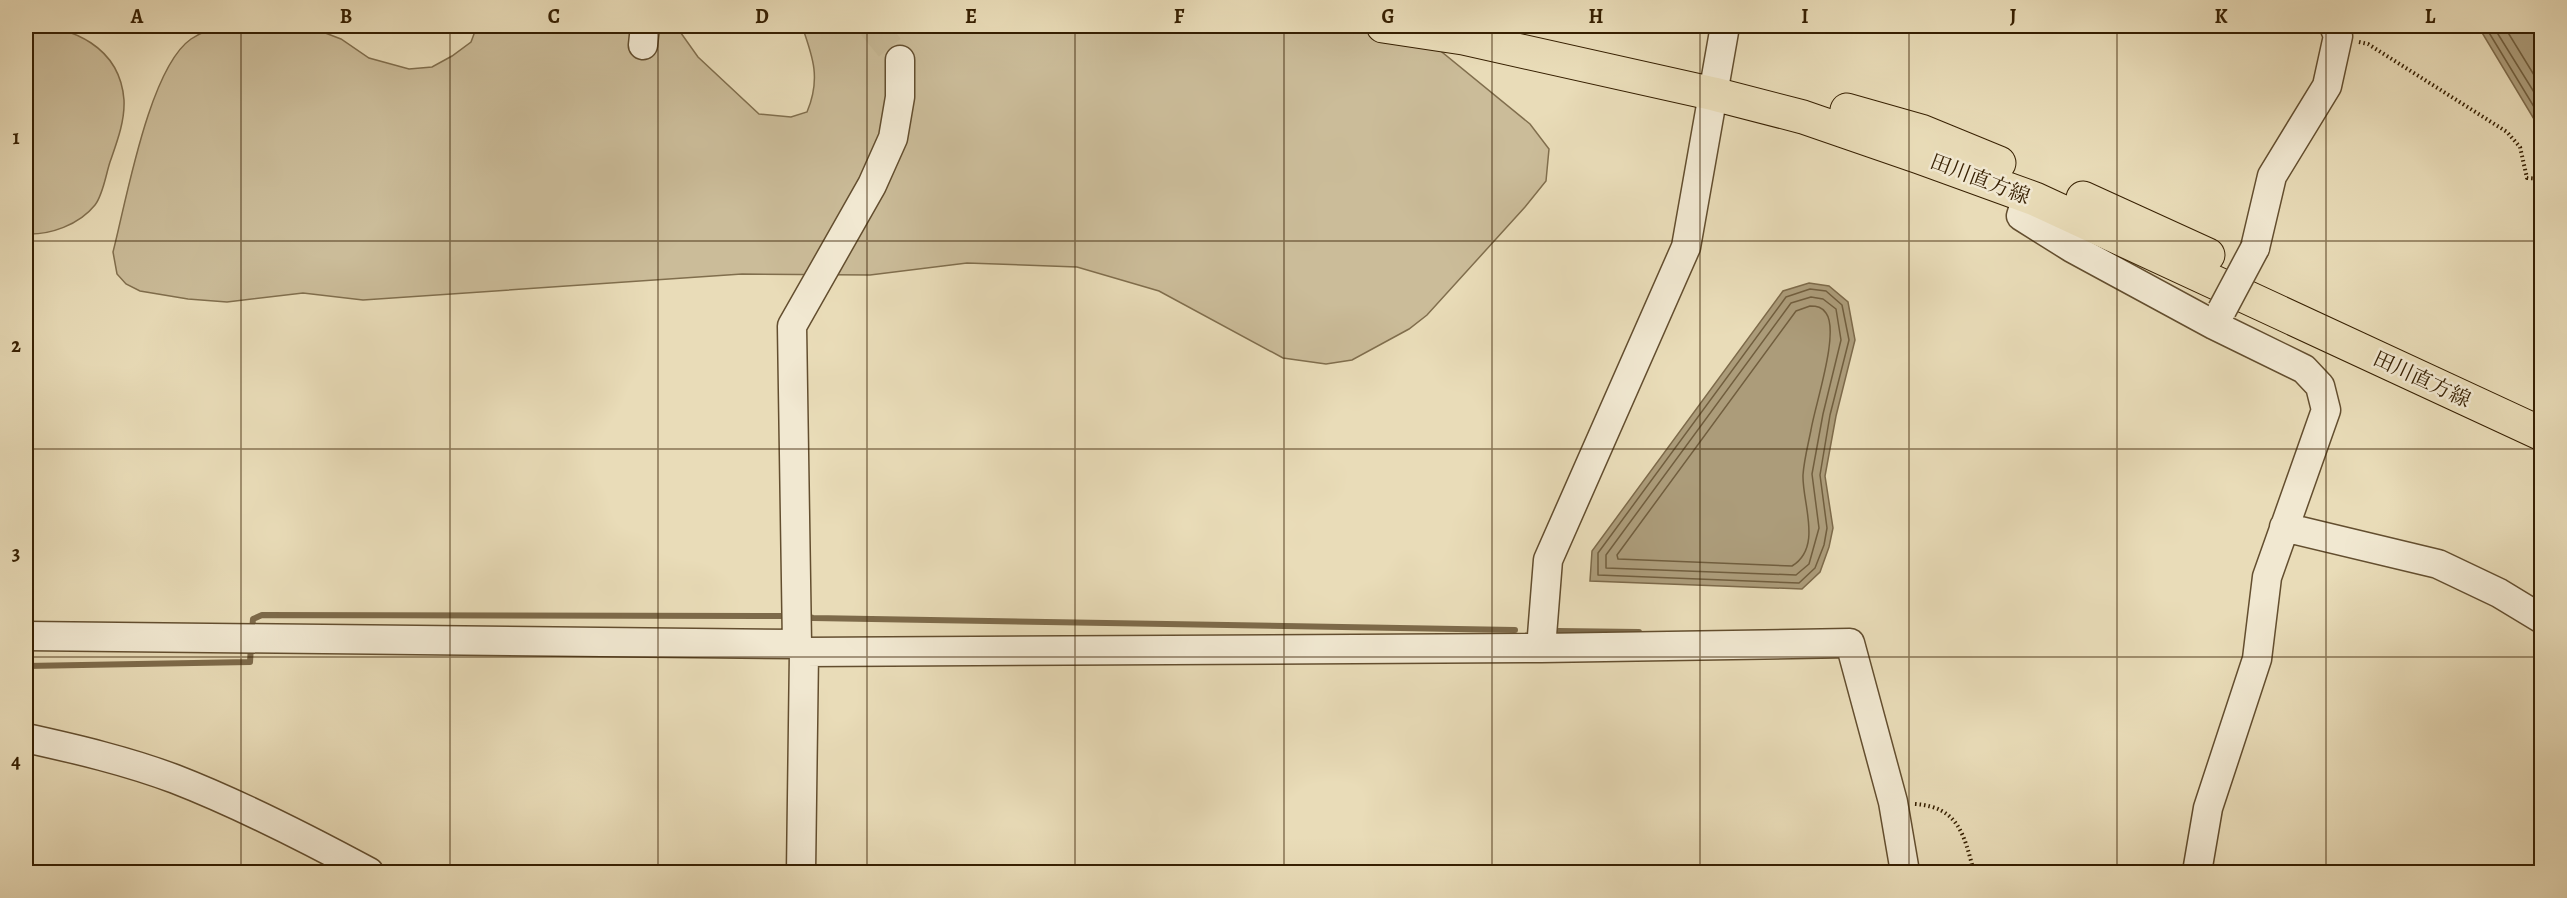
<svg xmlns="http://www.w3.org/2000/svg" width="2567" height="898" viewBox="0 0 2567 898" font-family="Alegreya,'Noto Serif JP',serif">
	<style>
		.green { fill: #cbbc99; stroke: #806e4d; stroke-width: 1.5 }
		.water { fill: #ac9c7a; stroke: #7d6a4a; stroke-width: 1.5 }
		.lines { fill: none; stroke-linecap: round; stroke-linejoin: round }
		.shore { stroke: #715e3e; stroke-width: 1.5 }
		.stream { stroke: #7d6a4a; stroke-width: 6 }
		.minor-tunnel { stroke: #c5b693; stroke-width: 28; stroke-dasharray: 28 14; stroke-linecap: butt }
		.minor-casing { stroke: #634e2f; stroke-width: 31 }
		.major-casing { stroke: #361f01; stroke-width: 35 }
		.path { stroke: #361f01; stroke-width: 4; stroke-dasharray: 1.5 3; stroke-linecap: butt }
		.minor { stroke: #f1e8d1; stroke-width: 28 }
		.major { stroke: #e9dcb8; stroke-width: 33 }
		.minor-bridge-casing { stroke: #634e2f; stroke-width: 31; stroke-linecap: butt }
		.minor-bridge { stroke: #f1e8d1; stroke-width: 28 }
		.grid { fill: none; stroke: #361f01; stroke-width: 1.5; stroke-opacity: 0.55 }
		.labels { text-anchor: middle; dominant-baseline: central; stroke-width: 5; stroke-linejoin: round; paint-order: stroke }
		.street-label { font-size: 21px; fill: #361f01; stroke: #f1e8d1 }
		.neatline { fill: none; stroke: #361f01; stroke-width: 2 }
		.grid-label { font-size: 20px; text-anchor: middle; font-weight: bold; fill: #361f01 }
	</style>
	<rect width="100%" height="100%" fill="#e9dcb8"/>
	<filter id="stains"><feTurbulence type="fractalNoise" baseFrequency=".00333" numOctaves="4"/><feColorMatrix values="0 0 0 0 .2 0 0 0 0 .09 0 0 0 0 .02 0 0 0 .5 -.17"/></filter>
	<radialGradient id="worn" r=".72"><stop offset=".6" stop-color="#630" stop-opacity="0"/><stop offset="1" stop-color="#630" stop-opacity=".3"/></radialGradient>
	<!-- green -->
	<path class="green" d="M26 26C72 25 120 47 124 100 125 121 117 142 110 162 106 174 103 195 95 205 79 225 50 235 26 234Z
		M225 26H307L341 39 369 58 409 69 432 67 452 56 471 42 477 26H676L698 57 759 114 791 117 807 112C821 79 813 57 802 26H1410L1530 124 1549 149 1546 181 1525 207 1427 315 1409 329 1352 360 1326 364 1283 358 1159 291 1077 267 967 263 870 275 742 274 363 300 303 293 227 302 188 299 140 291 126 284 117 274 113 252C126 202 149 68 191 39 200 33 214 28 225 26Z"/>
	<!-- water -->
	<path class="water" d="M2478 26H2541V157L2535 156 2534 146 2537 124Z
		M1809 283 1829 286 1848 302 1855 340 1836 416 1825 476 1833 528 1829 547 1820 572 1802 589 1590 581 1592 551 1783 291Z"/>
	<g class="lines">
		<!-- shore -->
		<path class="shore" d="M2485 26 2542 120
			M2493 26 2542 105
			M2504 26 2542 88
			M1810 289 1826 291 1842 305 1849 340 1830 415 1820 475 1827 528 1824 545 1815 568 1799 583 1598 575V553L1786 297Z
			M1811 297 1823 299 1836 309 1841 340 1823 414 1812 474 1819 528 1809 564 1796 575 1606 568V555L1791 303Z
			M1810 306C1817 306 1822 307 1826 313 1840 332 1815 405 1811 430 1808 445 1804 460 1803 475 1802 503 1823 547 1792 566L1618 559 1617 555 1796 311Z"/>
		<!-- stream -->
		<path class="stream" d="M805 616 813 618 1515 630
			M252 630 253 619 262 615 789 616
			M1558 631 1639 632
			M26 666 250 662 251 646"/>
		<!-- minor-tunnel -->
		<path class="minor-tunnel" d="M872 26 900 60"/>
		<!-- minor casing -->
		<g class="minor-casing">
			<path id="minor" d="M643 45 645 26
				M2027 197 2021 216 2072 248 2214 325 2304 369 2320 386 2326 410 2267 577 2257 659 2208 808 2197 872
				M2255 248 2272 176 2327 86 2338 36 2334 26
				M2284 527 2438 564 2499 593 2542 619
				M26 636 797 644
				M1541 648 1548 560 1686 247 1725 26
				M804 652 1541 648 1850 643 1893 802 1905 872
				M26 738C76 749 127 761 175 779 242 805 306 838 369 872
				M801 872 804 652 797 644 792 326 872 185 893 138 900 97V60"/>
		</g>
		<!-- major casing -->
		<g class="major-casing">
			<path id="major" d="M1383 26 1463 38 1714 94 1803 117 1919 157 2035 199 2542 434
				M1847 110 1921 131 1999 163
				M2083 198 2208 255"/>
		</g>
		<!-- path -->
		<path class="path" d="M2359 42 2368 44 2507 132 2520 147 2527 178 2542 179
			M1915 804C1959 807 1964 835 1974 872"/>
		<!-- minor -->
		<use href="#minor" class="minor"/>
		<!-- major -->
		<use href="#major" class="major"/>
		<!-- minor-bridge casing -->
		<g class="minor-bridge-casing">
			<path id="minor-bridge" d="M2222 310 2255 248"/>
		</g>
		<!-- minor-bridge -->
		<use href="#minor-bridge" class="minor-bridge"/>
	</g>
	<!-- grid -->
	<path class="grid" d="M241 26V872M450 26V872M658 26V872M867 26V872M1075 26V872M1284 26V872M1492 26V872M1700 26V872M1909 26V872M2117 26V872M2326 26V872M26 241H2542M26 449H2542M26 657H2542"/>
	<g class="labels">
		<!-- street labels -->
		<g class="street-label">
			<text transform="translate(1980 179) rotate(21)">田川直方線</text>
			<text transform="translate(2422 379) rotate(25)">田川直方線</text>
		</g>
	</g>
	<!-- margin -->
	<rect width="2567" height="898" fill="none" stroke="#e9dcb8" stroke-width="66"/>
	<rect x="33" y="33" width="2501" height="832" class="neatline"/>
	<g class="grid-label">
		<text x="137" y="23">A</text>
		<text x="346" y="23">B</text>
		<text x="554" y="23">C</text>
		<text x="762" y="23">D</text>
		<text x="971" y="23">E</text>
		<text x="1179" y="23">F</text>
		<text x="1388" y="23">G</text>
		<text x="1596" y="23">H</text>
		<text x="1805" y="23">I</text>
		<text x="2013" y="23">J</text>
		<text x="2221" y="23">K</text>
		<text x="2430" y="23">L</text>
		<text x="16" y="144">1</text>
		<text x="16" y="352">2</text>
		<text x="16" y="560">3</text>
		<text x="16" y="768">4</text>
	</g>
	<rect width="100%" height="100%" filter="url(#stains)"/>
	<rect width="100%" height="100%" fill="url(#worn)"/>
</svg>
